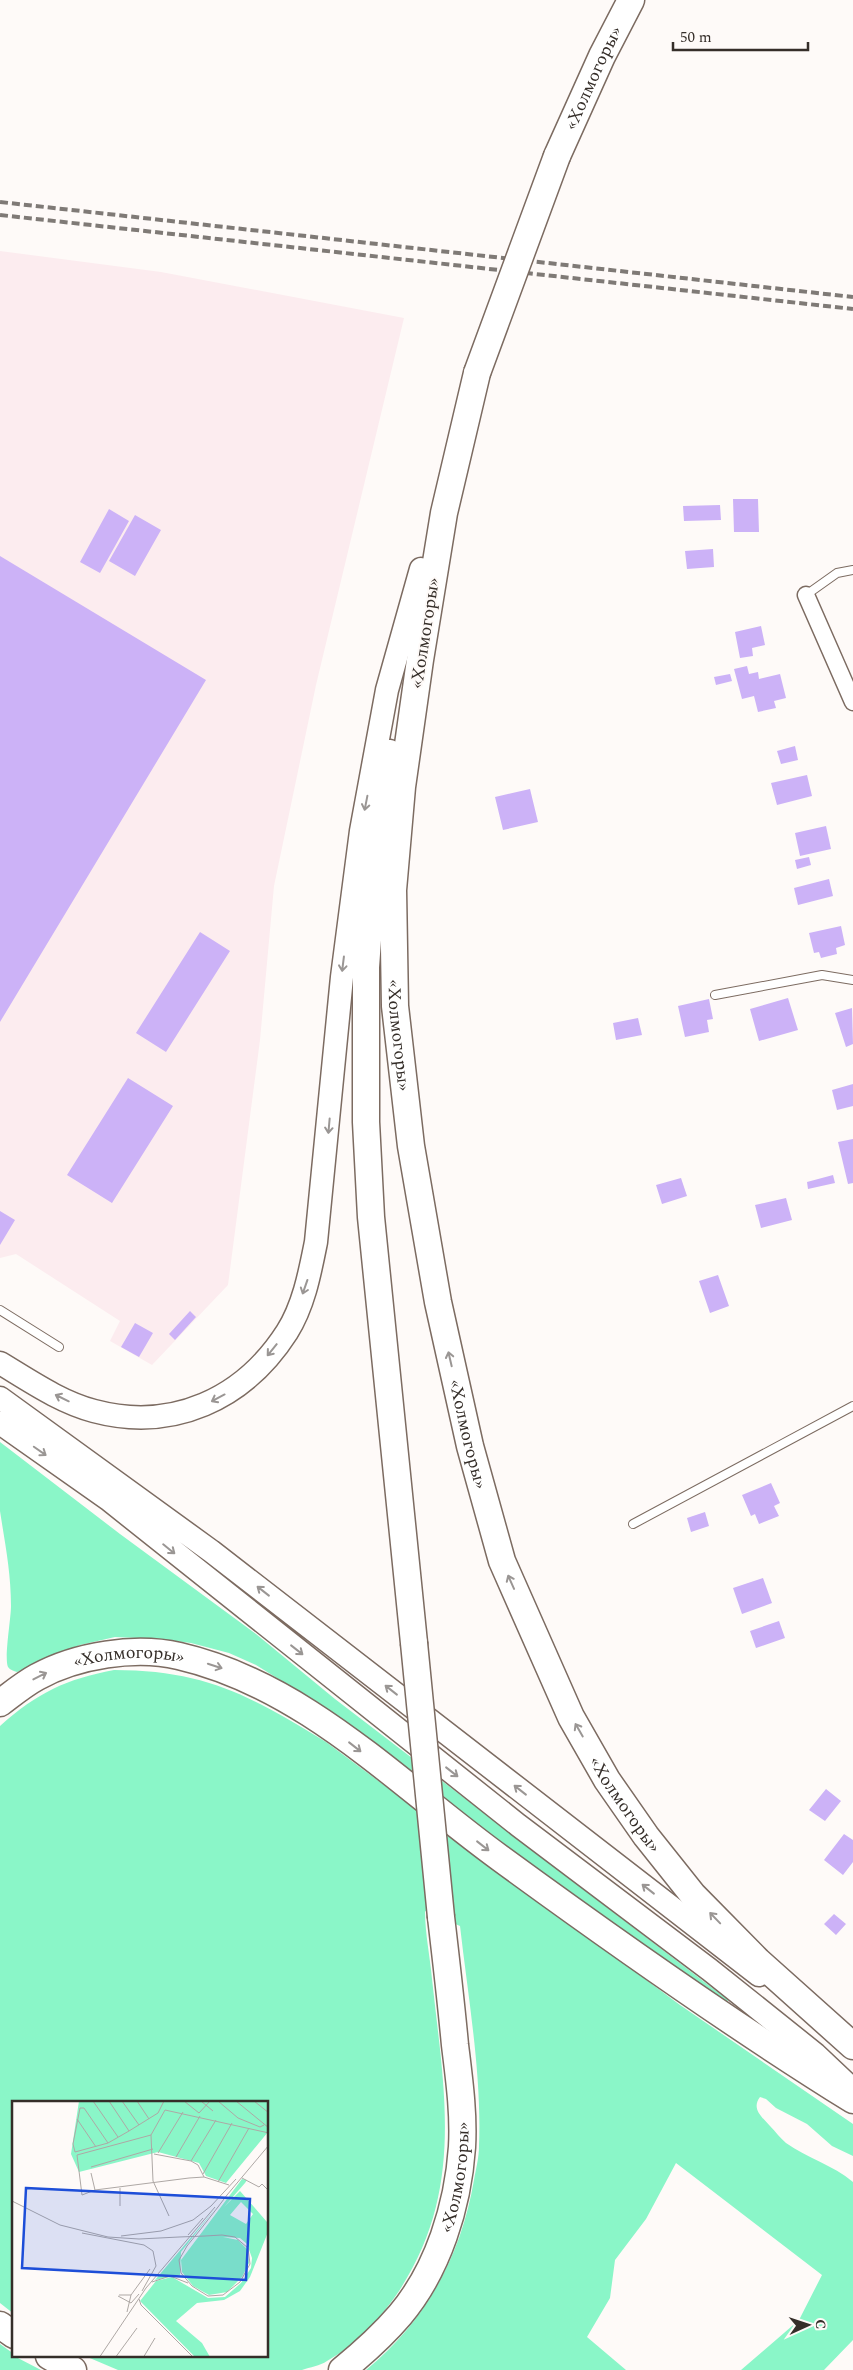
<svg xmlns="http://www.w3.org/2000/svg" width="853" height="2370" viewBox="0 0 853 2370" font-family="Spectral,serif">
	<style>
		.industrial { fill: #fcecef }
		.green { fill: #8af6c8 }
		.building { fill: #ccb2f7 }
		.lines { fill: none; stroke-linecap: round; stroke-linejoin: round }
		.service-casing { stroke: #7c6b61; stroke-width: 10 }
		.minor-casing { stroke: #7c6b61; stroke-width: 19 }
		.secondary-casing { stroke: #7c6b61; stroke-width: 25 }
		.trunk-casing { stroke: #7c6b61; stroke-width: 29 }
		.service { stroke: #fff; stroke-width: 8 }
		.minor { stroke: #fff; stroke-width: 16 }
		.secondary { stroke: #fff; stroke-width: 22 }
		.trunk { stroke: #fff; stroke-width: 26 }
		.rail { stroke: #7f7a76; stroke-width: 4; stroke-dasharray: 8 4; stroke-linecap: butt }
		.trunk-bridge-casing { stroke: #7c6b61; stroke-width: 29; stroke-linecap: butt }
		.trunk-bridge { stroke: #fff; stroke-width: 26 }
		.oneway { stroke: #9a9694 }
		.labels { text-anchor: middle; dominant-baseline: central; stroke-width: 4; stroke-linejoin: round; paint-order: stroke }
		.street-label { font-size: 18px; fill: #352e29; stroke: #fefaf8 }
		.inset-road { fill: none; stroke: #aea8a5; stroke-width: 1 }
		.view { fill: #1d4ed8; fill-opacity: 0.15; stroke: #1d4ed8; stroke-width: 2.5 }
		.inset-edge { fill: none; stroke: #352e29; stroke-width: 2.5 }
	</style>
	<rect width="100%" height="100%" fill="#fefaf8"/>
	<!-- industrial -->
	<path class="industrial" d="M0 251 161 272 404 318 316 685 274 886 260 1040 228 1285 152 1365 110 1341 120 1321 16 1254 0 1258Z"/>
	<!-- green -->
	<path class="green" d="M0 1442 120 1534 256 1634 335 1699 728 2000 726 2004 467 1823 330 1711 256 1665 229 1653 191 1643 160 1639 115 1637 80 1645 17 1672C14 1671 10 1670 8 1667 4 1658 11 1619 11 1606 11 1572 5 1544 0 1511 0 1489 0 1464 0 1442Z
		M114 1670C205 1670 251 1696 326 1742L680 2005 853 2124V2156L832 2146 807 2124 776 2108 766 2099 760 2097C751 2109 762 2117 770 2126 776 2132 780 2138 786 2143 807 2158 833 2165 853 2182V2340L824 2370H741L799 2320 822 2275 676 2163 646 2219 615 2260 610 2298 587 2337 626 2370H366C426 2321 461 2256 474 2180 476 2169 479 2157 479 2146 482 2075 468 1997 460 1926L425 1911C425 1933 430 1957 432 1979 444 2091 465 2190 399 2291 381 2318 356 2345 327 2361 320 2366 310 2367 302 2370H118L85 2356H268V2102H14V2314L0 2303V1726C37 1693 66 1679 114 1670Z
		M0 2344 14 2354V2356L41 2370H0Z"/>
	<!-- building -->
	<path class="building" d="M733 499H758L759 532H734Z
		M720 505 721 520 684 521 683 506Z
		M109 509 129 521 100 573 80 562Z
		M135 515 161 530 135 576 109 561Z
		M713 549 714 567 687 569 685 551Z
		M0 556 206 680 0 1022Z
		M761 626 765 645 752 648 753 656 740 658 735 632Z
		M747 666 749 674 758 672 759 679 780 674 786 698 774 701 776 708 758 712 754 696 742 699 734 669Z
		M730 674 732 681 716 685 714 677Z
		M795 746 798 760 781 764 777 751Z
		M807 775 812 796 777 805 771 783Z
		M530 789 538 822 503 830 495 797Z
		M826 826 831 849 800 856 795 833Z
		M809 857 811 865 797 869 795 860Z
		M829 879 833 896 798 905 794 888Z
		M841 926 845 945 836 948 837 954 821 958 819 952 814 953 809 933Z
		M200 932 230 951 166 1052 136 1033Z
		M788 998 798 1030 759 1041 750 1009Z
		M709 999 713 1019 707 1020 709 1032 685 1037 678 1006Z
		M852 1008 853 1044 846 1047 835 1013Z
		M638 1018 642 1035 616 1040 613 1023Z
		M128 1078 173 1106 112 1203 67 1175Z
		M853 1084V1106L837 1110 832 1090Z
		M853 1139V1183L848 1184 838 1142Z
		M833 1175 835 1183 808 1189 807 1182Z
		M681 1178 687 1196 662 1204 656 1185Z
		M786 1198 792 1220 761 1228 755 1205Z
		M0 1211 15 1220 0 1245Z
		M718 1275 729 1306 710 1313 699 1281Z
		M190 1311 196 1317 175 1340 169 1334Z
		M135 1323 153 1333 139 1357 121 1347Z
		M771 1483 780 1503 774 1506 779 1516 759 1524 755 1514 751 1516 742 1495Z
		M705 1512 709 1526 691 1532 687 1518Z
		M763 1578 772 1603 742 1614 733 1588Z
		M779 1621 785 1638 756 1648 750 1631Z
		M826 1789 841 1801 825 1821 809 1810Z
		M844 1834 853 1840V1862L843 1875 824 1860Z
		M834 1914 846 1924 836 1935 824 1924Z"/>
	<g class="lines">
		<!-- service casing -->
		<g class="service-casing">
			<path id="service" d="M806 595 837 573 853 570
				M715 995 822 975 853 980
				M0 1310 59 1347
				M633 1524 853 1406"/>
		</g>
		<!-- minor casing -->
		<g class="minor-casing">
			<path id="minor" d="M806 595 853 702"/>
		</g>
		<!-- secondary casing -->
		<g class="secondary-casing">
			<path id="secondary" d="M0 1363C30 1381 60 1402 94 1411 173 1432 244 1399 287 1332 304 1305 310 1272 316 1242L342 977 361 831 387 690 421 569
				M0 1398 211 1551 759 1975
				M0 1423 108 1499 518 1825 710 1970 815 2054 853 2090"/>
		</g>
		<!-- trunk casing -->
		<g class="trunk-casing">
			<g id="trunk">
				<path id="s1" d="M557 156 602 56 631 0"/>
				<path id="s2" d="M477 373 444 513 420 660 402 787 393 890 395 1006 411 1146 438 1302 470 1446 502 1561 571 1717 607 1780 646 1836 693 1895 758 1961 853 2046"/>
				<path d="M389 753 372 885 366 967V1122L371 1217 414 1643"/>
				<path id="s3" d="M0 1703C12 1694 24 1684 37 1677 77 1655 135 1646 179 1656 305 1685 398 1784 500 1858 615 1942 732 2025 853 2100"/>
				<path d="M0 2325 14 2335"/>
				<path d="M49 2356 73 2370"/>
				<path id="s4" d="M342 2370C363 2353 382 2336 400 2315 438 2270 458 2206 462 2147 464 2113 459 2078 455 2045 451 2002 446 1959 441 1917"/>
			</g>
		</g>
		<!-- service -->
		<use href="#service" class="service"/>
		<!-- minor -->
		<use href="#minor" class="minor"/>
		<!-- secondary -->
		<use href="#secondary" class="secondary"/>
		<!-- trunk -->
		<use href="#trunk" class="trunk"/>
		<!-- rail -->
		<path class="rail" d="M0 202 853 297
			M0 215 853 309"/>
		<!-- trunk-bridge casing -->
		<g class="trunk-bridge-casing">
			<path id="trunk-bridge" d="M477 373 557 156
				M414 1643 441 1917"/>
		</g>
		<!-- trunk-bridge -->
		<use href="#trunk-bridge" class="trunk-bridge"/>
	</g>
	<!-- one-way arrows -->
	<defs><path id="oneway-shaft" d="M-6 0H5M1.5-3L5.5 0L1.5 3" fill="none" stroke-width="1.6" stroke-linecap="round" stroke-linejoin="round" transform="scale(1.25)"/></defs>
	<g class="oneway">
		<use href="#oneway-shaft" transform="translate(366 803) rotate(101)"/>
		<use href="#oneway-shaft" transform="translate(343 964) rotate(97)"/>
		<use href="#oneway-shaft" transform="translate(329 1126) rotate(95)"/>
		<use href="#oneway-shaft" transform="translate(305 1287) rotate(109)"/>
		<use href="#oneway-shaft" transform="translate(272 1350) rotate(129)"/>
		<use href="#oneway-shaft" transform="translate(450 1359) rotate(-103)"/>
		<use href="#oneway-shaft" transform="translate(62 1398) rotate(-154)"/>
		<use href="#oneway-shaft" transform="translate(218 1398) rotate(152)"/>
		<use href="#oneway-shaft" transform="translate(40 1451) rotate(35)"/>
		<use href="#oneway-shaft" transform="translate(169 1549) rotate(39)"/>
		<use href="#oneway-shaft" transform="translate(511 1582) rotate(-114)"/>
		<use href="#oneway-shaft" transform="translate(263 1591) rotate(-142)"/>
		<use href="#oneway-shaft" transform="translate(297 1650) rotate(38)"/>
		<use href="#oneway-shaft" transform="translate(215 1666) rotate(18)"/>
		<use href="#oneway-shaft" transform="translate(40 1676) rotate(-27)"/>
		<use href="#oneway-shaft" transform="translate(391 1690) rotate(-142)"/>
		<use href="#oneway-shaft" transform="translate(579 1730) rotate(-120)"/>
		<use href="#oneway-shaft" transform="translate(355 1747) rotate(38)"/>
		<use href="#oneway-shaft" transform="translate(452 1772) rotate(38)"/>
		<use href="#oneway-shaft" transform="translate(520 1790) rotate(-142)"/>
		<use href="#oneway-shaft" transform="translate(483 1846) rotate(38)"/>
		<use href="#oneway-shaft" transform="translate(648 1889) rotate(-142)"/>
		<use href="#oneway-shaft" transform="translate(715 1918) rotate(-134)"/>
	</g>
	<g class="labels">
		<!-- street labels -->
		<g class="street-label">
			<text stroke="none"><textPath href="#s1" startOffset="86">«Холмогоры»</textPath></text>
			<text transform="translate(425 633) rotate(-81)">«Холмогоры»</text>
			<text stroke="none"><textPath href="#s2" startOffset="670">«Холмогоры»</textPath></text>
			<text stroke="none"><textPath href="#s2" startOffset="1075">«Холмогоры»</textPath></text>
			<text stroke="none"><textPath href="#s3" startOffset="141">«Холмогоры»</textPath></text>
			<text stroke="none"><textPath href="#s2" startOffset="1480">«Холмогоры»</textPath></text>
			<text stroke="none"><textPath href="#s4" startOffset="231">«Холмогоры»</textPath></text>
		</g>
	</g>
	<!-- overview -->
	<g transform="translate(12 2101)">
		<rect width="256" height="256" fill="#fefaf8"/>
		<path d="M67 0H256V31L214 82 194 75 187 62 146 51 67 71 59 53ZM230 78 235 79 233 82 212 106 228 90 255 121 256 131 238 176 228 190 212 199 185 202 164 220 190 242 198 256H183L128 200 144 180 160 176 196 197 213 196 229 182 239 167 240 157 235 143 228 137 211 136 226 139 235 148 237 162 230 176 215 191 197 194 181 185 170 171 169 159ZM229 101 241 113 234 123 218 114ZM203 108 169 151 168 174 143 179Z" fill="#8af6c8" fill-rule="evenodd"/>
		<path class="inset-road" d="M81 0 106 36M97 0 117 30M110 0 127 24M125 0 137 18M172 0 187 12 198 0M189 0 201 10M206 0 226 17 248 26 252 24M224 0 257 27M242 0 257 12M65 18 84 46M139 34 65 54 70 94 83 89 177 77 192 76 217 84M96 42 72 7H68L61 43 63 51 96 42 117 30 146 12 152 0M146 52 171 11M142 53 179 60 186 64 192 76M164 56 188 15M179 60 204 19M79 66 141 48M79 72 83 89M191 73 220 22M230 77 247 86 250 83 257 90M206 81 237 27M0 100 48 124 96 136 127 138 167 136 193 135 210 134 223 136 236 147 238 163 228 181 211 194 196 195 180 185 169 172 167 159 175 145 188 129 206 106 215 94 257 44M108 105V87M157 115 141 80 139 34 153 9 257 32M70 132 132 144 141 150 144 165 130 190M176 134 191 117M109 135 149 130 181 119 199 105 224 78M140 181 158 175 176 182M107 194H119L115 211M119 194 138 168M106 195 119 202 127 193M127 198 129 204 182 257M87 257 134 187 203 106M103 257 125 227M131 257 143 237"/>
		<path class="view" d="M14 87 238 98 234 179 10 167Z"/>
		<rect width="256" height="256" class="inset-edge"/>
	</g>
	<!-- north arrow -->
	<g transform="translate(808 2325) rotate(87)" stroke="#fefaf8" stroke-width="4" paint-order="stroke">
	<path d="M0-4L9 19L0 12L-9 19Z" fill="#352e29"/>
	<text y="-8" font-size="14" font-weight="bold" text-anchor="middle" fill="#352e29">С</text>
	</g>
	<!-- scale -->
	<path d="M673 42v8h135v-8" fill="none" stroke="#352e29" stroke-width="2.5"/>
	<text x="680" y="42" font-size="15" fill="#352e29" stroke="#fefaf8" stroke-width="4" paint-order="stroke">50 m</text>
</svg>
